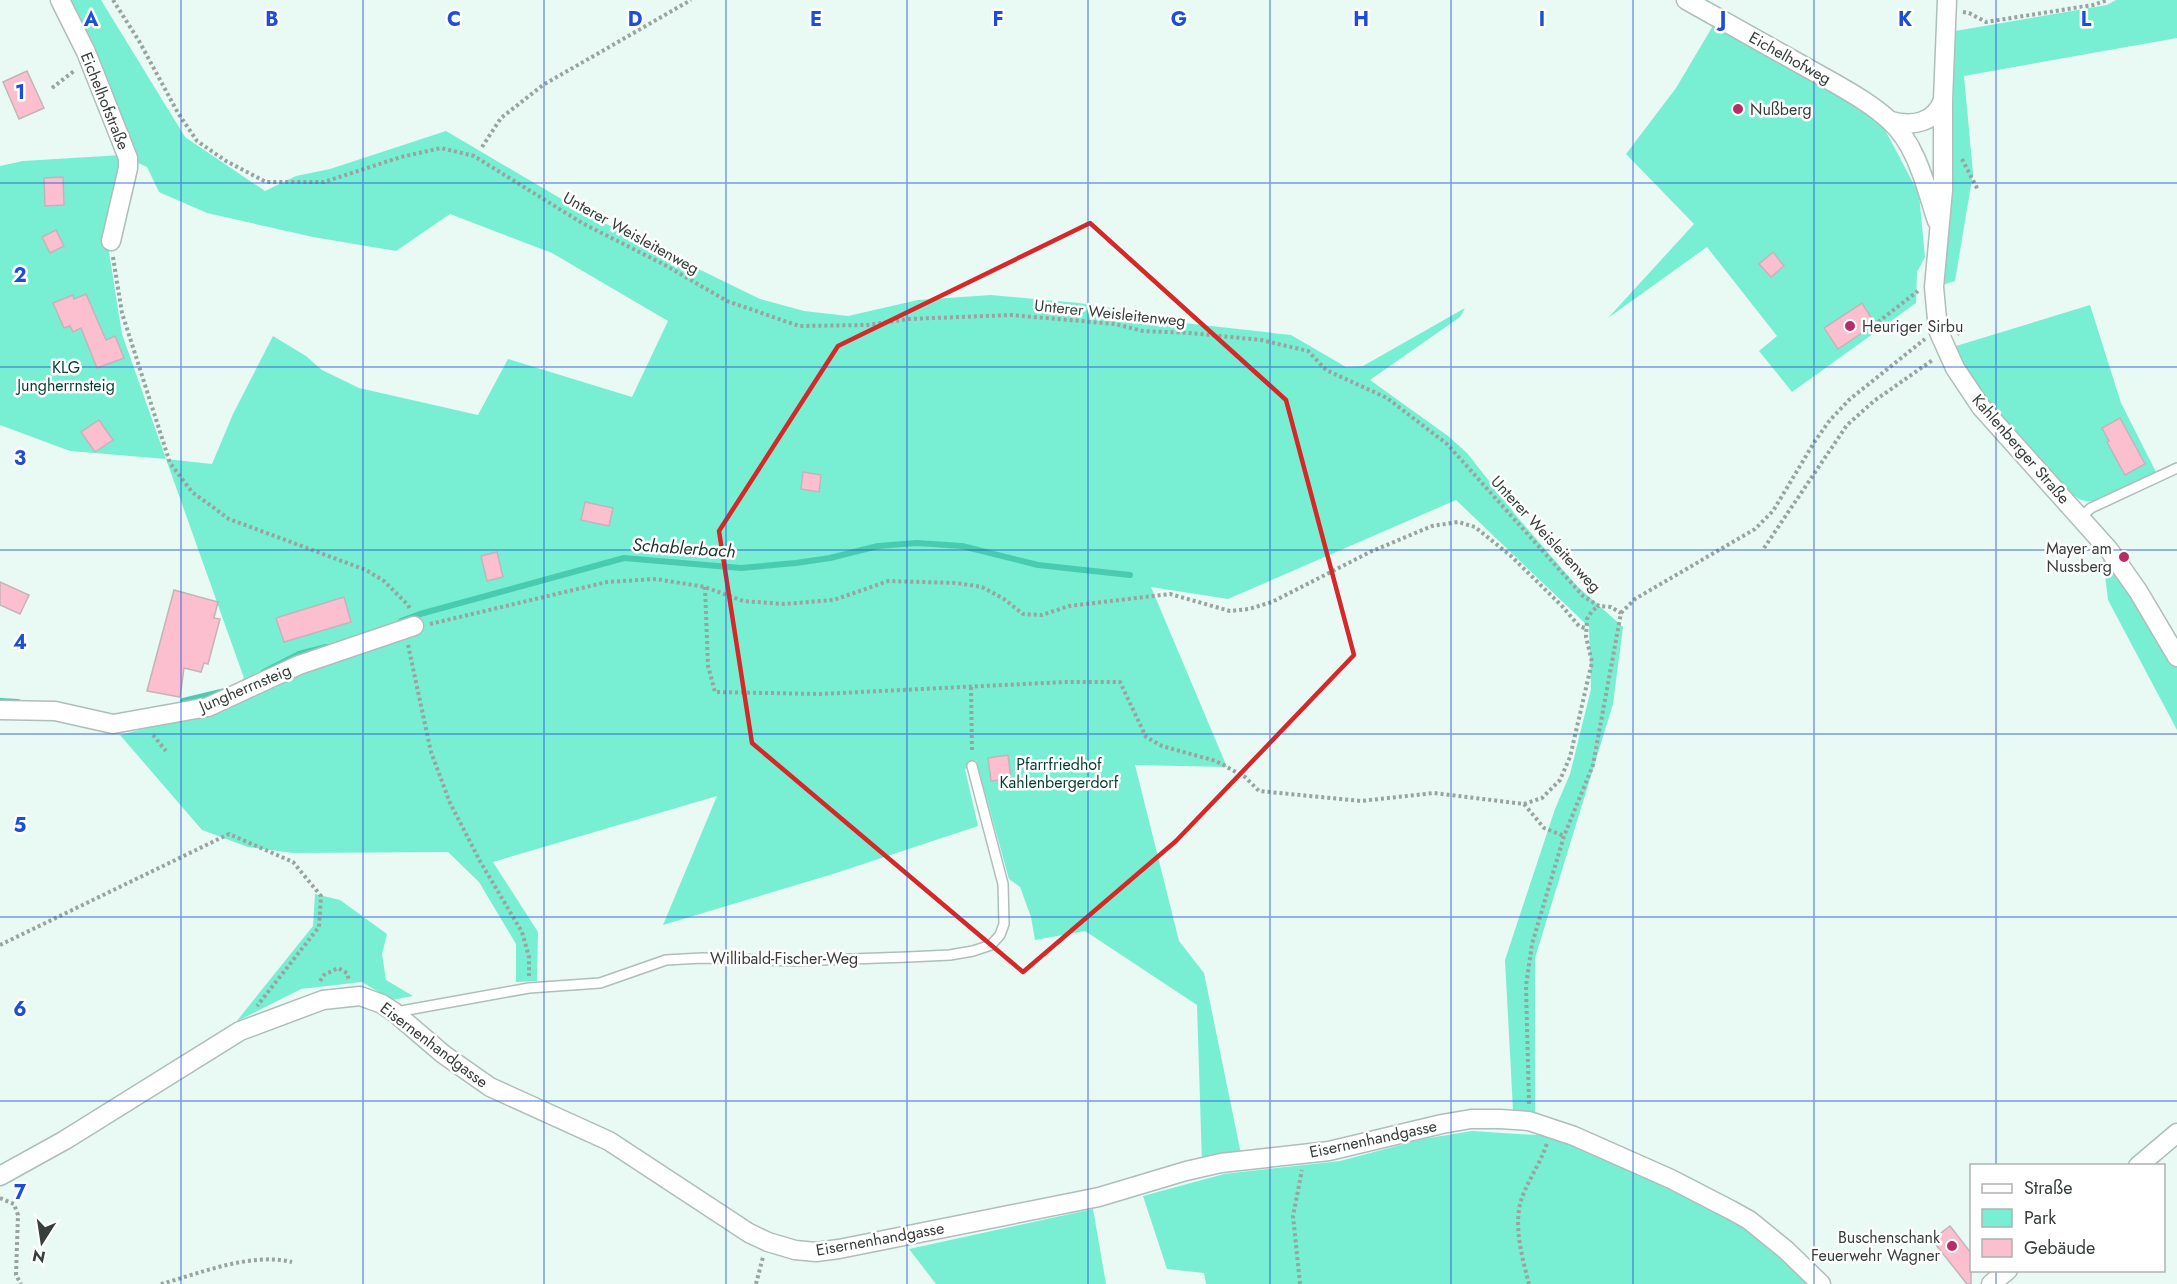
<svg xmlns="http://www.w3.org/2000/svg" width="2177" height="1284" viewBox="0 0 2177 1284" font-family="Jost,sans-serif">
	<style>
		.green { fill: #78efd3; fill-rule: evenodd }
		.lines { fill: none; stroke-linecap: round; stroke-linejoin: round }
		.stream { stroke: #49cbb0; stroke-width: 6 }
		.building { fill: #fbbfd0; stroke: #c4b4b8; stroke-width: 1.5 }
		.service-casing { stroke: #aebeba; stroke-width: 12 }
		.minor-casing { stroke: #aebeba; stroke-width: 21 }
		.path { stroke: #98a4a0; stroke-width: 4; stroke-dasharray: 3 3; stroke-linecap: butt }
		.service { stroke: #fff; stroke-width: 9 }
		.minor { stroke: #fff; stroke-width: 18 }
		.marked { fill: none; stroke: #d62828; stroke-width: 4.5; stroke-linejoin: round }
		.grid { fill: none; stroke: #1d4ed8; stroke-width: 1.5; stroke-opacity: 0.55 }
		.poi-dot { fill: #b72d67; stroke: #fff; stroke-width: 2 }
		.labels { text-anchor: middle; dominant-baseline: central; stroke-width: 5; stroke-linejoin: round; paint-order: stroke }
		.street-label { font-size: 16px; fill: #373e3c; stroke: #fff }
		.poi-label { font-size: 16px; fill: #373e3c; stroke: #fff; text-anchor: start }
		.park-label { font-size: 16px; fill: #033f34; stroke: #fff }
		.water-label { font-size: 18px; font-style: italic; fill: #1f3530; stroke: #fff }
		.grid-label { font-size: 20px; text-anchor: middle; font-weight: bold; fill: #1d4ed8; stroke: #fff; stroke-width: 5; stroke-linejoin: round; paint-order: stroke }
	</style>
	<rect width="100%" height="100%" fill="#e9f9f4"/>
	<!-- green -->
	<path class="green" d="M53 0H101L185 137 265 191 296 176 330 169 446 131 592 217 760 299 804 311 848 316 918 300 991 295 1079 303 1123 310 1175 322 1291 335 1346 367 1363 366 1465 308 1460 317 1370 380 1448 436 1467 453 1519 519 1577 586 1623 627 1613 704 1535 958V1114L1711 1192 1827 1284H1206L1204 1273 1167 1269 1143 1196 1224 1174 1340 1161 1423 1139 1472 1131 1536 1135 1535 1114 1513 1110 1505 960 1555 809 1570 774 1591 689 1589 627 1456 500 1228 599 1151 587 1227 767 1135 765 1179 941 1204 973 1241 1154 1202 1163 1197 1005 1085 931 1035 940 1031 917 1020 887 1009 879 976 760 972 766 965 769 978 826 833 874 663 925 717 796 493 862 538 932 537 981 516 982V944L479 882 448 852 293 853 248 847 202 830 120 735 208 712 244 678 166 459 70 451 0 425V166L23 161 122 155ZM122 156 147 167 159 192 207 213 313 237 396 251 450 214 552 253 668 321 632 397 508 359 478 415 359 388 322 370 306 356 273 336 233 414 212 464 166 459 122 334 108 246Z
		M2116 0H2177V38L1964 76 1973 173 1955 281 1942 285 1951 195 1955 31 2107 5Z
		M1714 24 1848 97 1883 126 1919 194 1925 257 1917 272 1916 303 1792 392 1759 351 1777 336 1707 247 1608 318 1694 224 1626 154 1676 88Z
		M2090 305 2121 403 2156 472 2097 501C2091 501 2084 502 2079 499 2066 492 2055 478 2045 467 2011 431 1975 393 1956 346Z
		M2103 559 2177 663V730L2108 600Z
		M315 894 340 900 387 934 382 954 386 980 413 996 392 1000 362 982 301 989 236 1022 313 926Z
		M1093 1209 1106 1284H936L909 1249Z"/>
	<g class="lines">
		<!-- stream -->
		<path class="stream" d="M401 621 420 614 624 558 741 568 796 563 830 558 878 546 917 543 962 546 1038 565 1130 575
			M264 672 299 654 326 647
			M0 701 18 702
			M183 701 225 691"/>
	</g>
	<!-- building -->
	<path class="building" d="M27 71 44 108 19 119 3 82Z
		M63 177 64 205 45 206 44 178Z
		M56 230 64 246 50 253 42 237Z
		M1773 252 1784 266 1771 277 1759 264Z
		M86 294 106 340 115 336 124 358 97 368 81 328 73 332 70 326 64 328 53 303 73 295 74 299Z
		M1862 303 1875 324 1838 349 1824 328Z
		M2120 418 2145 464 2125 475 2107 442 2109 441 2102 428Z
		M99 420 113 440 95 452 81 432Z
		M803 472 821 475 819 492 801 489Z
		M585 502 613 508 609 526 581 520Z
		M497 552 503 577 487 581 481 556Z
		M0 582 29 595 20 614 0 605Z
		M174 590 218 602 214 618 220 619 208 664 204 663 201 672 184 668 180 697 147 691Z
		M344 597 351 622 284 642 276 618Z
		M1008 755 1011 779 991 781 988 758Z
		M1950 1226 1971 1253V1284H1967L1932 1240Z"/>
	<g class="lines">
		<!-- service casing -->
		<g class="service-casing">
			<path id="service" d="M2081 517 2091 508 2177 468
				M396 1012 529 988 600 983 666 960 702 958 793 961 908 957 950 955 973 951 991 945 1000 935 1004 924 1003 884 972 766"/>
		</g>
		<!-- minor casing -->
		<g class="minor-casing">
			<path id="minor" d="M60 0 86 52 128 158V168L111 241
				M1686 0 1836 84C1855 95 1874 106 1890 121 1917 145 1926 188 1937 221
				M1947 0 1943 100V190L1934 287 1938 330 1955 368 1981 407 2109 550 2138 591 2177 657
				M1891 121C1912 127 1935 123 1943 100
				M0 710 55 711 113 724 208 707 299 665 414 626
				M2138 1166 2177 1133
				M0 1176 65 1140 240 1031 323 1000 360 996 382 1004 394 1012 443 1054 490 1087 609 1141 749 1233 768 1242 795 1250 816 1252 839 1249 1099 1197 1186 1171 1221 1163 1329 1151 1442 1124 1471 1119H1500L1529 1121 1574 1136 1671 1179 1731 1210 1749 1220 1786 1250 1821 1284
				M1991 1284 2008 1270"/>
		</g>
		<!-- path -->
		<path class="path" d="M113 0 139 41 178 113 197 141 226 161 266 182H324L401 157 441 148 474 156 582 223 663 264 727 301 799 326 867 325 909 319 1011 315 1115 324 1143 331 1190 333 1261 340 1308 351 1326 370 1387 398 1447 444 1583 596 1599 606 1611 607 1621 613
			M1963 12 1969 13 1986 22 2093 5 2107 0
			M52 88 74 71
			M482 147 501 118 543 85 691 0
			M1962 159 1978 190
			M113 257 122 313 170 463 192 492 229 519 366 570 384 581 408 605 410 609
			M1878 322 1918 291
			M1957 334 1964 329
			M1764 548 1847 425 1874 401 1934 359
			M705 587 708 666 715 692 820 694 1065 682H1120L1146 737 1162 746 1216 761 1245 777 1259 791 1361 801 1434 793 1524 804 1542 798 1560 780 1570 757 1592 662 1586 637 1587 619 1592 611 1599 606
			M1621 613 1635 599 1755 529 1773 511 1815 441 1830 420 1850 399 1925 339
			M430 624 607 582 656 579 705 587 743 601 783 604 834 600 888 581 957 583 982 587 1004 599 1023 614 1042 615 1069 606 1170 594 1230 611 1249 609 1272 602 1370 552 1432 526 1458 522 1475 527 1511 556 1562 606 1579 626 1587 629
			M408 645 431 752 450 803 481 863 522 932 529 957V976
			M971 687 972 752
			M153 735 166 751
			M1524 804 1544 828 1564 836
			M0 945 229 834 293 862 321 896 319 927 257 1006
			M320 981 324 975 338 968 347 973 349 980
			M1529 1104 1526 986 1532 944 1564 836 1593 765 1621 613
			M0 1198 14 1204 18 1215 16 1275 21 1284
			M161 1284C201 1273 251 1252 292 1262
			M756 1284 763 1257
			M1300 1284 1293 1216 1302 1170
			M1529 1284C1522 1257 1512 1222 1523 1195 1530 1177 1541 1162 1547 1143"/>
		<!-- service -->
		<use href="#service" class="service"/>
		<!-- minor -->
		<use href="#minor" class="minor"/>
	</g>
	<!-- marked area -->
	<path class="marked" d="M1090 223 1286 400 1354 655 1176 841 1023 972 752 743 719 531 838 346Z"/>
	<!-- grid -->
	<path class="grid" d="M181 0V1284M363 0V1284M544 0V1284M726 0V1284M907 0V1284M1088 0V1284M1270 0V1284M1451 0V1284M1633 0V1284M1814 0V1284M1996 0V1166M0 183H2177M0 367H2177M0 550H2177M0 734H2177M0 917H2177M0 1101H2177M1996 1270V1284"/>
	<!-- markers -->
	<g class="poi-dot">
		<circle cx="1738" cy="109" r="6"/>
		<circle cx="1850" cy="326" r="6"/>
		<circle cx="2124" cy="557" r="6"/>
		<circle cx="1952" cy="1246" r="6"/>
	</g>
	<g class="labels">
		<!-- street labels -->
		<g class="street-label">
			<text transform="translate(1790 58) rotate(29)">Eichelhofweg</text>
			<text transform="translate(105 101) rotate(68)">Eichelhofstraße</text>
			<text transform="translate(631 233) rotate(29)">Unterer Weisleitenweg</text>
			<text transform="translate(1110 313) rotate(6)">Unterer Weisleitenweg</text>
			<text transform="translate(2021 449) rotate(49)">Kahlenberger Straße</text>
			<text transform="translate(1546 534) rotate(47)">Unterer Weisleitenweg</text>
			<text transform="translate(245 688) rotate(-23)">Jungherrnsteig</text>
			<text x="784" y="958">Willibald-Fischer-Weg</text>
			<text transform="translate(434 1045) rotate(37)">Eisernenhandgasse</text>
			<text transform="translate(1373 1139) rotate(-12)">Eisernenhandgasse</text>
			<text transform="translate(880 1239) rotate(-10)">Eisernenhandgasse</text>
		</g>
		<!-- poi labels -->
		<g class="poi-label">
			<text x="1750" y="109">Nußberg</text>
			<text x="1862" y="326">Heuriger Sirbu</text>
			<text x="2112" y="548" text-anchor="end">Mayer am<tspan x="2112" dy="18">Nussberg</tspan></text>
			<text x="1940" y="1237" text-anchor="end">Buschenschank<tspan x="1940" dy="18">Feuerwehr Wagner</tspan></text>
		</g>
		<!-- park labels -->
		<g class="park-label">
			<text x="66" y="367">KLG<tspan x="66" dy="18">Jungherrnsteig</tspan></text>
			<text x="1059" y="764">Pfarrfriedhof<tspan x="1059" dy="18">Kahlenbergerdorf</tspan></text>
		</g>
		<!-- water labels -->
		<g class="water-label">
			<text transform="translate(684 548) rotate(4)">Schablerbach</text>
		</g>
	</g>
	<g class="grid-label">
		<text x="91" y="26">A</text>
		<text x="272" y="26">B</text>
		<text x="454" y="26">C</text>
		<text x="635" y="26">D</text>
		<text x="816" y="26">E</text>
		<text x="998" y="26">F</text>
		<text x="1179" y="26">G</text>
		<text x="1361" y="26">H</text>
		<text x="1542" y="26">I</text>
		<text x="1723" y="26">J</text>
		<text x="1905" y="26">K</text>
		<text x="2086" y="26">L</text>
		<text x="20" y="99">1</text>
		<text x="20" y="282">2</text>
		<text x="20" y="465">3</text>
		<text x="20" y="649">4</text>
		<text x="20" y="832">5</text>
		<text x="20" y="1016">6</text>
		<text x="20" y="1199">7</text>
	</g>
	<!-- legend -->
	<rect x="1970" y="1164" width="195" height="108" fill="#ffffff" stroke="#afb2b1" stroke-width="1.5"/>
	<rect x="1982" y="1184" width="30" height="9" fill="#ffffff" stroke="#afb2b1" stroke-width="1.5"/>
	<text x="2024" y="1194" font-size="18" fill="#373e3c">Straße</text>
	<rect x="1982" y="1209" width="30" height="18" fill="#78efd3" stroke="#afb2b1" stroke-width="1.5"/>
	<text x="2024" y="1224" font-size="18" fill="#373e3c">Park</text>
	<rect x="1982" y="1239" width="30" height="18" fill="#fbbfd0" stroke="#afb2b1" stroke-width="1.5"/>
	<text x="2024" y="1254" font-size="18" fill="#373e3c">Gebäude</text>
	<!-- north arrow -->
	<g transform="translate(42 1242) rotate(192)" stroke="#ffffff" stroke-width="4.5" paint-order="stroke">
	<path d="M0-4.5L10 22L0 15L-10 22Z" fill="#373e3c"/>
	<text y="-9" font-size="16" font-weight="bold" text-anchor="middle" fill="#373e3c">N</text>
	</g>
</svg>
